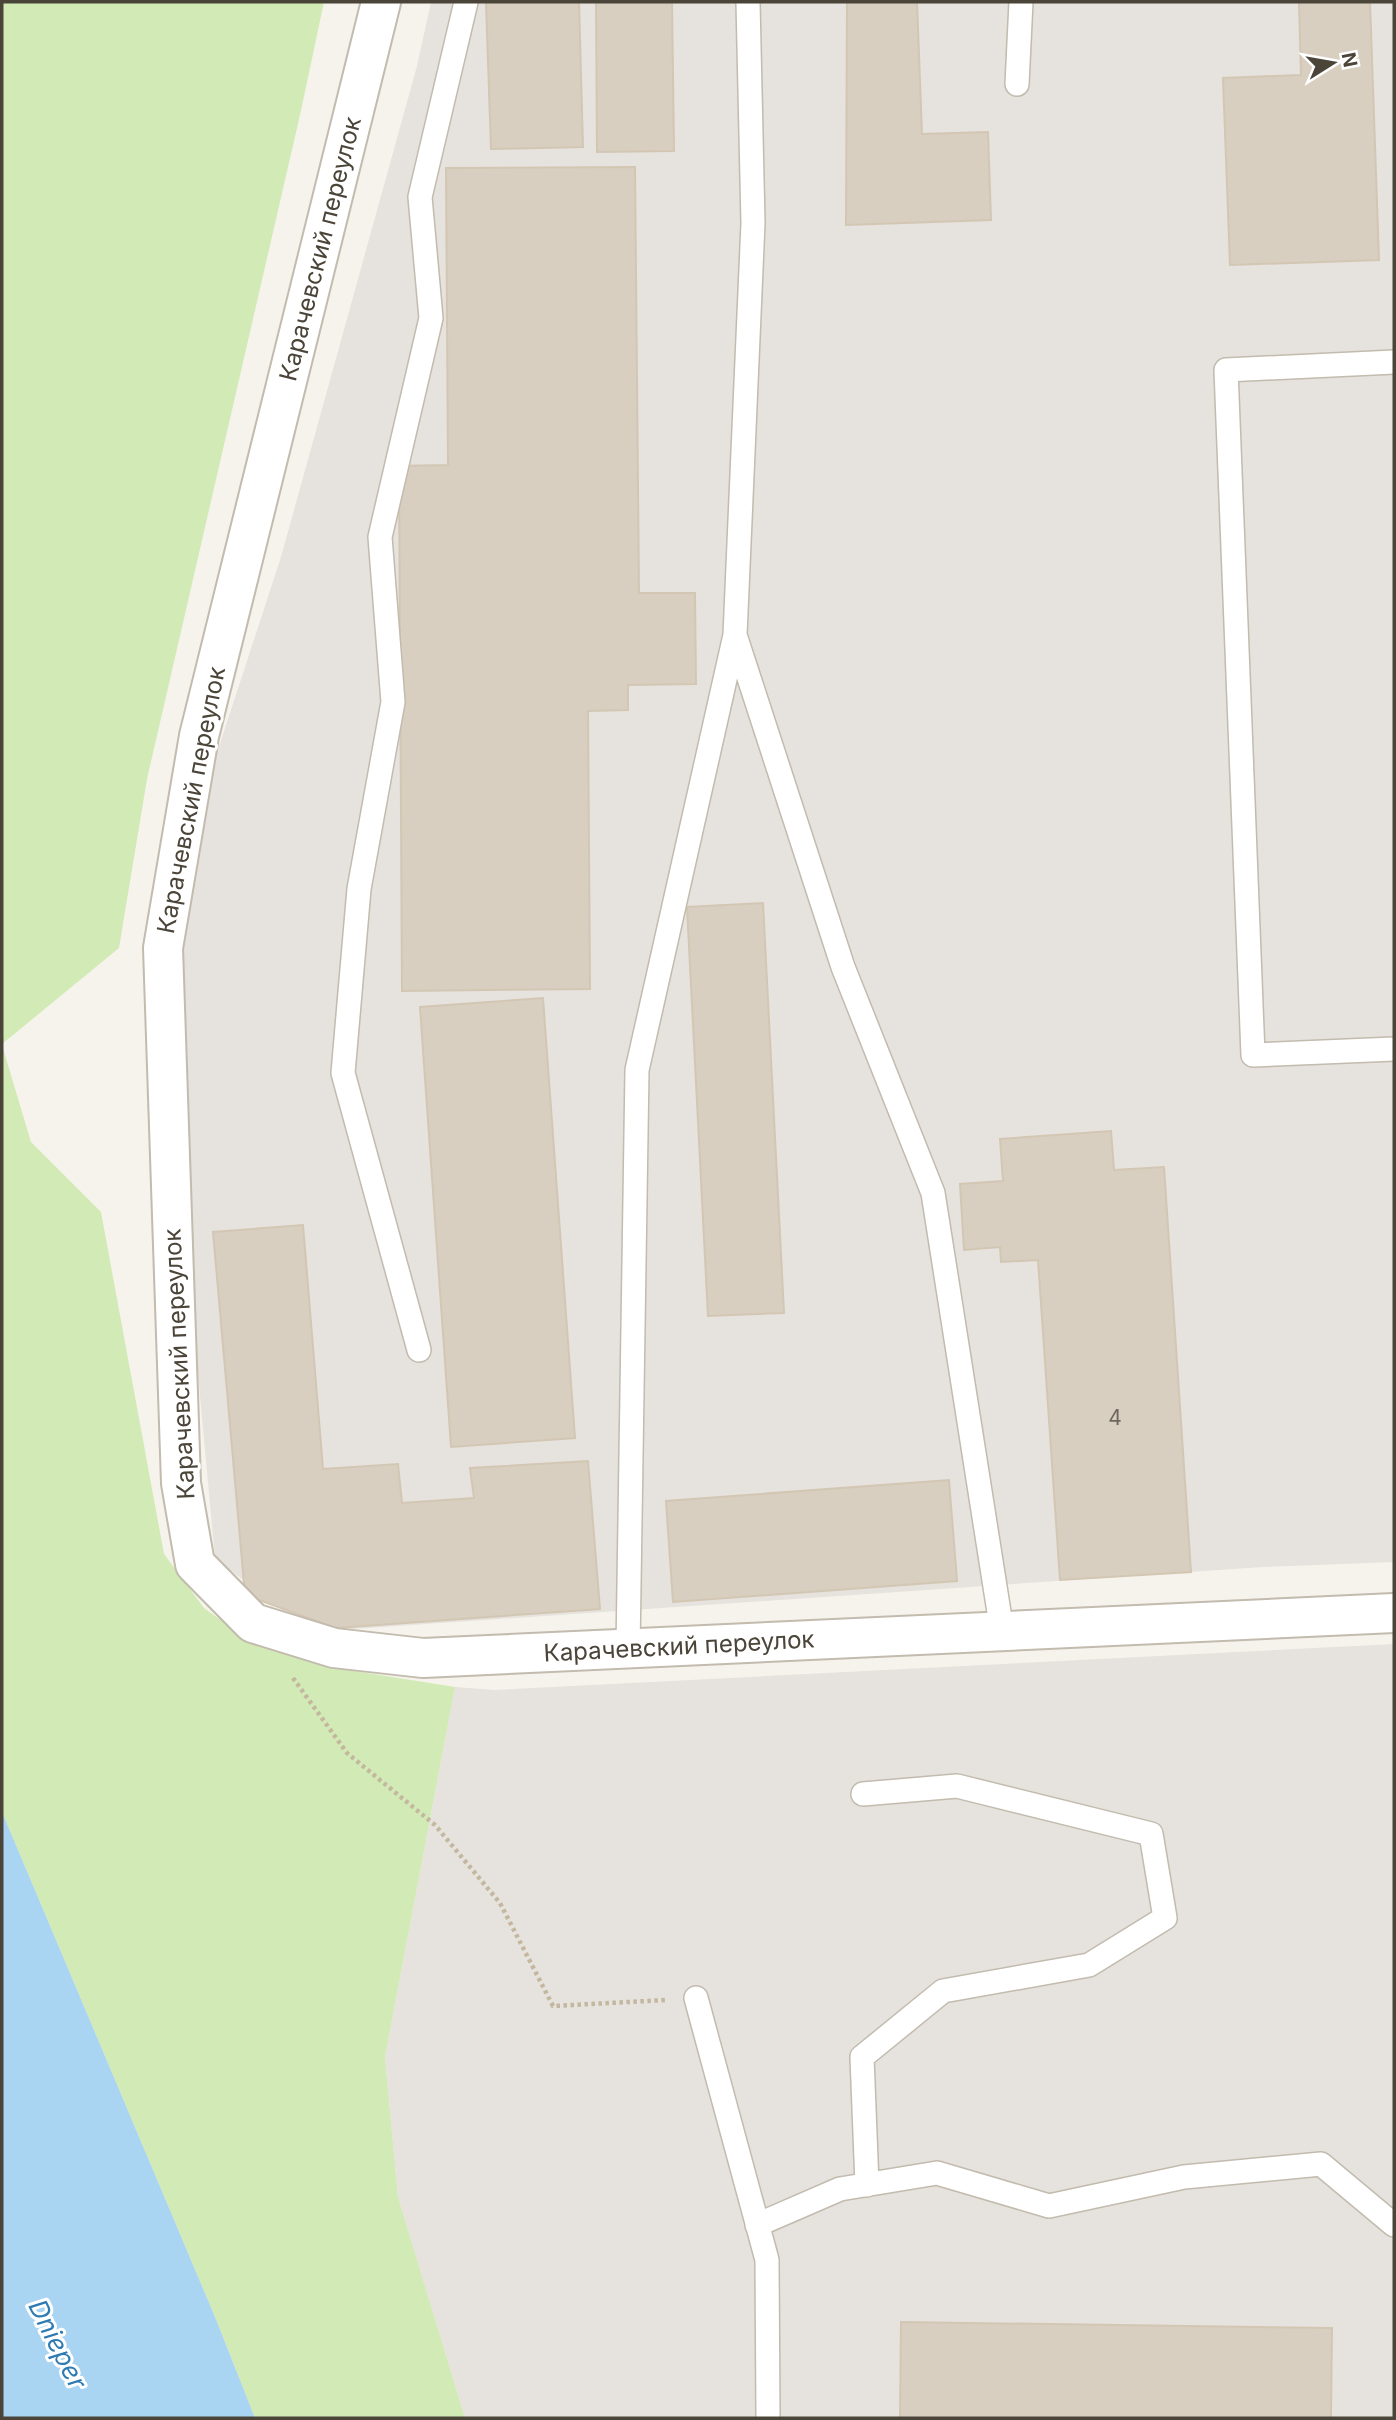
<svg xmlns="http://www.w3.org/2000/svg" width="1396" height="2420" viewBox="0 0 1396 2420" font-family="Inter,sans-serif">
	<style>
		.industrial { fill: #e6e2dd }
		.green { fill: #d2eab5 }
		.water { fill: #a9d4f2 }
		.building { fill: #d8cfc1; stroke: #d3c7b4; stroke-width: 2 }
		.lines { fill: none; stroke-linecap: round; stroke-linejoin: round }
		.service-casing { stroke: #c2bbae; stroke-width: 26 }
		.minor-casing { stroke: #c2bbae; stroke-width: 42 }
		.path { stroke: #c4b79f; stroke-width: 4.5; stroke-dasharray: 3.5 3.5; stroke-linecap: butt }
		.service { stroke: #fff; stroke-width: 23 }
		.minor { stroke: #fff; stroke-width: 38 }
		.labels { text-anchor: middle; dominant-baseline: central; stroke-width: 6; stroke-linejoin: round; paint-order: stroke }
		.number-label { font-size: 21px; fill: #6e675b }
		.street-label { font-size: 24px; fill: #4b4439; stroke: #fff }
		.water-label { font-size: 26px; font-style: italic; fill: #2e7ab2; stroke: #fff }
	</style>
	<rect width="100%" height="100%" fill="#f6f3ec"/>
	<!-- industrial -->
	<path class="industrial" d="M431 2H1394V1562L1263 1567 310 1632 215 1558 161 975 174 884 281 557 417 66Z
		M1394 1644V2418H465L398 2197 385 2057 455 1687 495 1690Z"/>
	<!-- green -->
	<path class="green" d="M2 2H324L300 115 147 779 119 948 2 1044Z
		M2 1045 31 1142 101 1212 164 1554 204 1608 254 1644 323 1666 455 1687 385 2057 398 2197 465 2418H255L215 2317 2 1812Z"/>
	<!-- water -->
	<path class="water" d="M2 1812 215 2317 255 2418H2Z"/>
	<!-- building -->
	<path class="building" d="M486 2H579L583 147 491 149Z
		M596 2H672L674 151 597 152Z
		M847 2H917L922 134 988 132 991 220 846 225Z
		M1299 2H1370L1379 260 1230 265 1223 78 1301 75Z
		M635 167 639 593H695L696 684 628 685V710L588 711 590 989 402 991 399 466 448 465 446 168Z
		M763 903 784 1313 708 1316 687 907Z
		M543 998 575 1438 451 1447 420 1007Z
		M1111 1131 1114 1170 1164 1167 1191 1572 1060 1580 1038 1260 1001 1262 1000 1247 964 1250 960 1184 1003 1181 1000 1139Z
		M303 1225 323 1469 398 1464 402 1503 474 1498 470 1468 588 1461 600 1609 336 1628 245 1595 213 1232Z
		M949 1480 957 1581 673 1602 666 1501Z
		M901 2322 1332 2328 1331 2418H900Z"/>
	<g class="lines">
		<!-- service casing -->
		<g class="service-casing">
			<path id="service" d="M1017 84 1021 2
				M1394 362 1226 370 1253 1055 1394 1049
				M735 635 843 967 933 1193 1002 1631
				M419 1350 343 1073 359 889 393 702 380 537 431 318 420 197 466 2
				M628 1649 637 1070 735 635 753 223 748 2
				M863 1794 957 1786 1151 1834 1165 1918 1089 1965 943 1991 862 2057 867 2185
				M696 1998 767 2260 768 2418
				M757 2225 840 2189 937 2173 1049 2206 1184 2177 1321 2164 1394 2225"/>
		</g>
		<!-- minor casing -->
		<g class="minor-casing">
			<path id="minor" d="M381 2 199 736 163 948 181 1483 195 1564 253 1623 334 1648 423 1658 1394 1613"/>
		</g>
		<!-- path -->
		<path class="path" d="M293 1678 347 1753 435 1825 500 1903 553 2006 666 2000"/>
		<!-- service -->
		<use href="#service" class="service"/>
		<!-- minor -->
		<use href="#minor" class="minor"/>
	</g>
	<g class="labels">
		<!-- number labels -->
		<g class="number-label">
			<text x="1115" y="1417">4</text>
		</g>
		<!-- street labels -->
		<g class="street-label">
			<text transform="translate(320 249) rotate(-76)">Карачевский переулок</text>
			<text transform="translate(191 800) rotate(-79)">Карачевский переулок</text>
			<text transform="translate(179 1364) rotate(-93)">Карачевский переулок</text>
			<text transform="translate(679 1646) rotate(-3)">Карачевский переулок</text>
		</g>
		<!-- water labels -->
		<g class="water-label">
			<text transform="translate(58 2344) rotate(63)">Dnieper</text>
		</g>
	</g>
	<!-- border -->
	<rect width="1396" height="2420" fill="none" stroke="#4b4439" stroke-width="7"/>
	<!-- north arrow -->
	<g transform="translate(1333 63) rotate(79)" stroke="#ffffff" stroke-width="5" paint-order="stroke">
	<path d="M0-5L12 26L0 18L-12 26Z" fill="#4b4439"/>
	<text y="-10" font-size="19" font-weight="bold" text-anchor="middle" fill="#4b4439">N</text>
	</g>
</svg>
